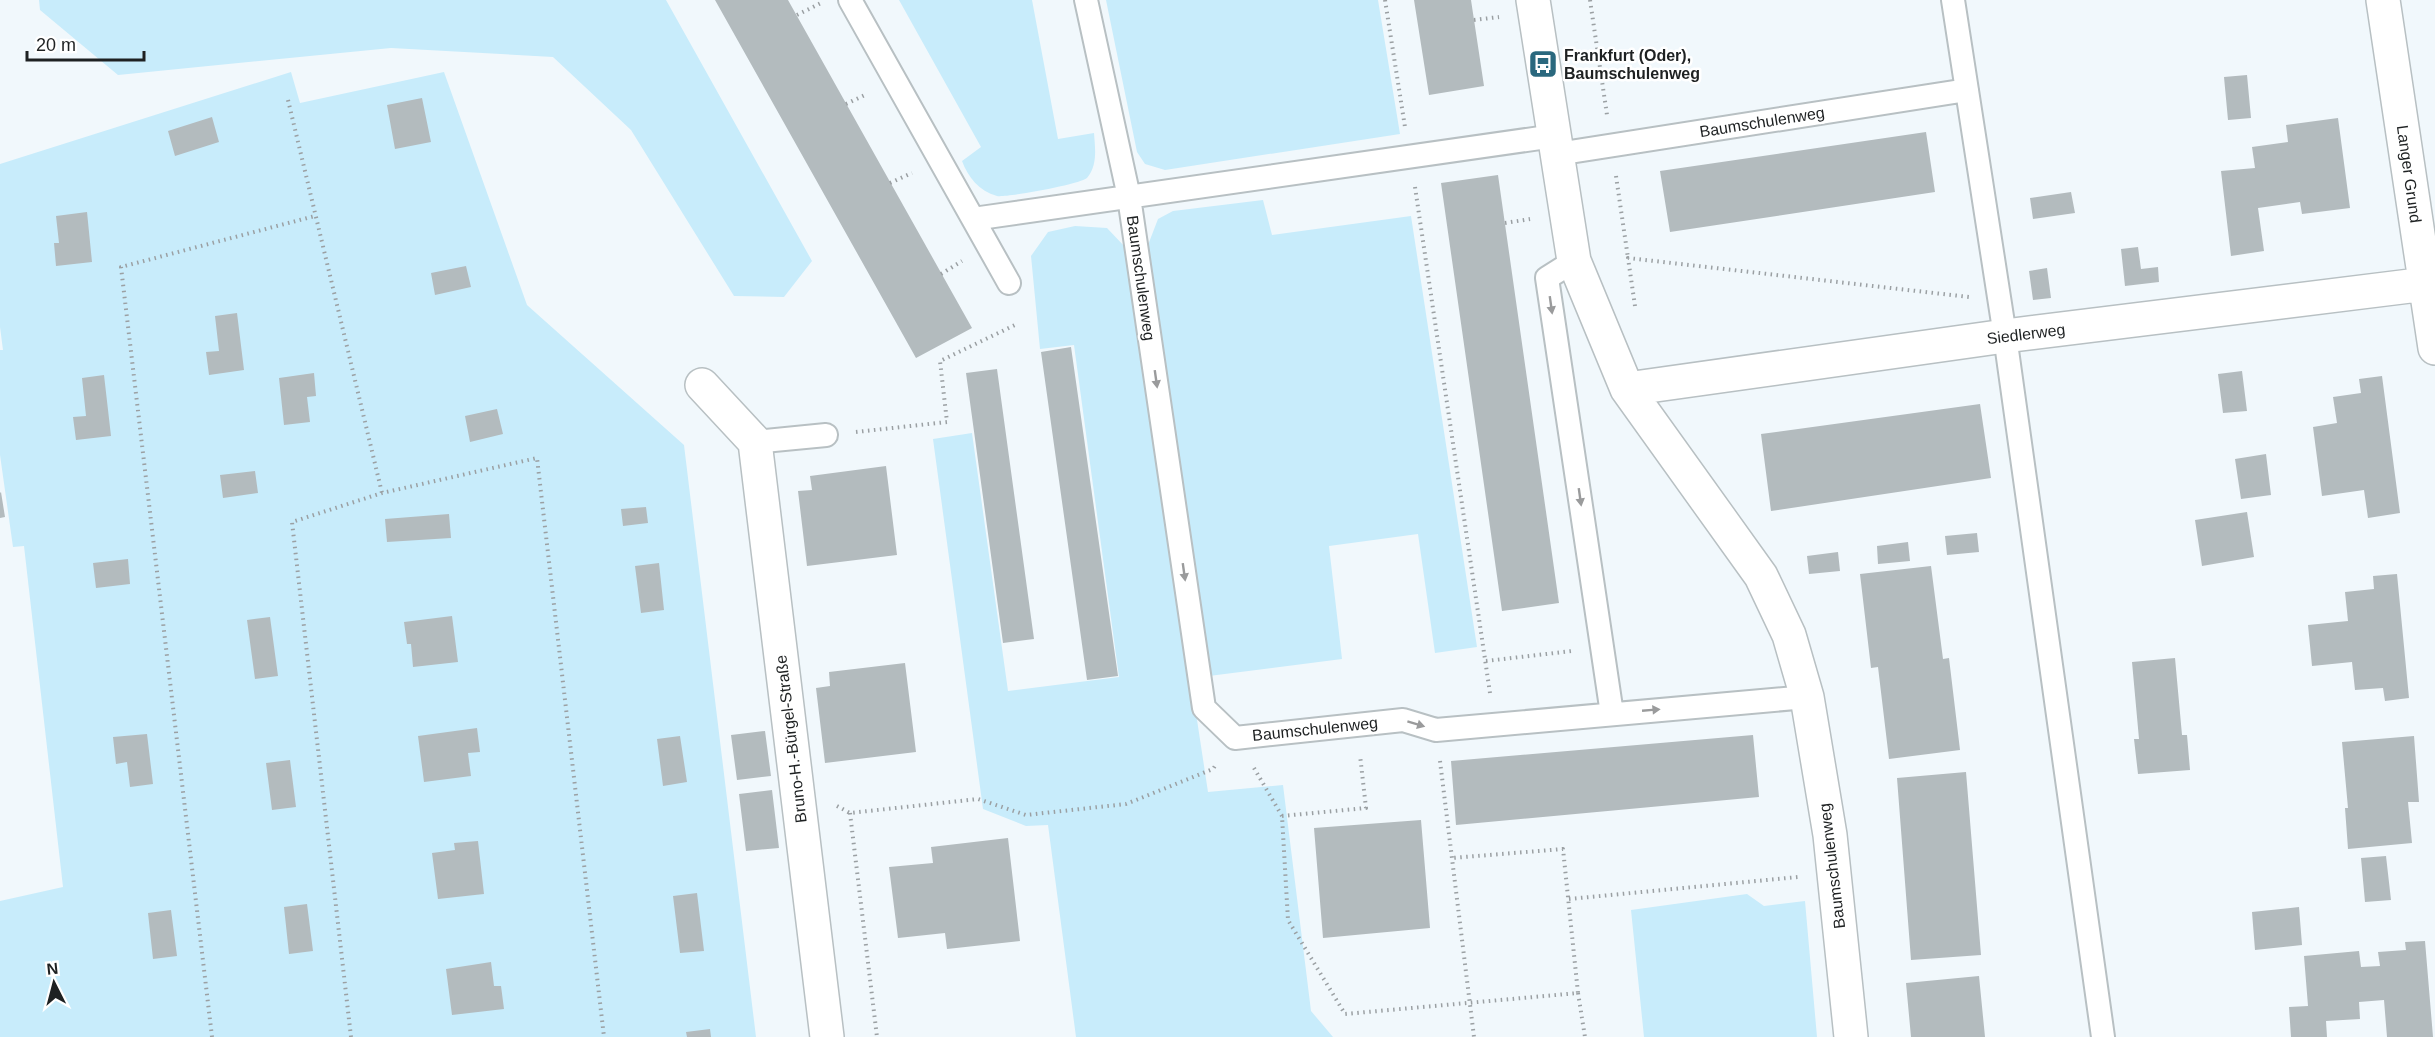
<svg xmlns="http://www.w3.org/2000/svg" width="2435" height="1037" viewBox="0 0 2435 1037" font-family="Helvetica,sans-serif">
	<style>
		.green { fill: #c8ecfb }
		.building { fill: #b3bbbe }
		.lines { fill: none; stroke-linecap: round; stroke-linejoin: round }
		.lane-casing { stroke: #b8c0c3; stroke-width: 26 }
		.street-casing { stroke: #b8c0c3; stroke-width: 36 }
		.path { stroke: #9ba0a3; stroke-width: 4; stroke-dasharray: 1.5 4.5; stroke-linecap: butt }
		.lane { stroke: #fff; stroke-width: 22 }
		.street { stroke: #fff; stroke-width: 33 }
		.oneway { fill: #9a9b9c }
		.labels { text-anchor: middle; dominant-baseline: central; stroke-width: 5; stroke-linejoin: round; paint-order: stroke }
		.poi-label { font-size: 16px; font-weight: bold; fill: #1e2122; stroke: #fff; text-anchor: start }
		.street-label { font-size: 16px; fill: #1e2122; stroke: #fff }
	</style>
	<rect width="100%" height="100%" fill="#f1f8fc"/>
	<!-- green -->
	<path class="green" d="M39 0H666L812 261 784 297 734 296 631 130 553 57 391 48 118 75 40 10Z
		M899 0H1032L1058 139 1094 133C1095 148 1098 165 1087 178 1081 184 1006 198 997 196 979 191 968 177 962 161L981 147Z
		M1106 0H1378L1400 134 1165 170 1145 164 1137 152Z
		M291 72 300 103 444 72 527 305 684 445 756 1037H0V901L63 887 24 546 13 547 0 455V350H3L0 327V164Z
		M1263 200 1272 235 1411 216 1477 647 1435 653 1418 534 1329 546 1342 659 1209 676 1148 245 1158 219 1173 211Z
		M1075 226 1107 228 1125 247 1208 792 1283 785 1311 1011 1333 1037H1076L1048 825 1026 826 983 809 933 439 972 433 1008 691 1119 677 1074 345 1040 349 1031 256 1048 232Z
		M1747 894 1764 906 1805 901 1817 1037H1644L1631 910Z"/>
	<!-- building -->
	<path class="building" d="M715 0H788L972 328 916 358Z
		M1414 0H1471L1484 86 1429 95Z
		M2247 75 2251 118 2228 120 2224 77Z
		M422 98 431 142 395 149 387 105Z
		M212 117 219 142 175 156 168 131Z
		M2338 118 2350 208 2302 214 2300 202 2258 208 2264 251 2231 256 2221 171 2255 168 2252 147 2288 142 2286 125Z
		M1926 132 1935 192 1670 232 1660 171Z
		M1498 175 1559 603 1502 611 1441 183Z
		M2071 192 2075 213 2033 219 2030 198Z
		M87 212 92 262 56 266 54 243H59L56 216Z
		M2138 247 2141 269 2158 267 2159 282 2125 286 2121 249Z
		M466 266 471 287 435 295 431 273Z
		M2047 268 2051 298 2033 300 2029 271Z
		M237 313 244 370 209 375 206 352 219 351 215 316Z
		M1071 347 1118 676 1087 680 1041 352Z
		M997 369 1034 639 1003 643 966 373Z
		M2242 371 2247 411 2223 413 2218 374Z
		M314 373 316 396 307 397 310 422 284 425 279 378Z
		M104 375 111 436 76 440 73 417 86 416 82 378Z
		M2382 376 2400 513 2368 518 2364 490 2322 496 2313 427 2337 423 2333 397 2361 393 2359 379Z
		M1980 404 1991 478 1771 511 1761 434Z
		M497 409 503 434 470 442 465 416Z
		M2266 454 2271 495 2241 499 2235 459Z
		M886 466 897 555 807 566 798 491 812 490 810 476Z
		M255 471 258 493 223 498 220 475Z
		M1 492 5 517 0 518V493Z
		M646 507 648 523 623 526 621 509Z
		M2247 512 2254 557 2202 566 2195 520Z
		M449 514 451 538 387 542 385 519Z
		M1977 533 1979 552 1947 555 1945 536Z
		M1908 542 1910 561 1878 564 1877 546Z
		M1838 552 1840 571 1809 574 1807 556Z
		M128 559 130 584 96 588 93 563Z
		M659 563 664 610 641 613 635 566Z
		M1931 566 1943 659 1949 658 1960 750 1889 759 1878 667 1871 668 1860 574Z
		M2397 574 2409 698 2385 701 2383 688 2355 690 2352 662 2312 666 2308 625 2348 621 2345 592 2374 589 2373 576Z
		M452 616 458 662 413 667 411 644H407L404 622Z
		M270 617 278 676 255 679 247 620Z
		M2175 658 2182 735H2187L2190 770 2138 774 2134 739H2139L2132 662Z
		M905 663 916 752 825 763 816 688 830 686 829 672Z
		M477 728 480 752 468 753 471 776 424 782 418 736Z
		M765 731 771 776 737 780 731 735Z
		M147 734 153 784 130 787 127 762 116 764 113 737Z
		M1753 735 1759 797 1456 825 1451 761Z
		M680 736 687 782 663 786 657 739Z
		M2414 736 2419 802H2408L2412 843 2348 849 2345 808H2348L2342 742Z
		M290 760 296 807 272 810 266 763Z
		M1966 772 1981 955 1911 960 1897 778Z
		M772 790 779 848 746 851 739 794Z
		M1421 820 1430 928 1323 938 1314 828Z
		M1008 838 1020 941 947 949 945 933 898 938 889 867 933 863 931 847Z
		M478 841 484 894 438 899 432 853 455 850 454 843Z
		M2386 856 2391 900 2365 902 2361 858Z
		M697 893 704 951 680 953 673 896Z
		M307 904 313 951 289 954 284 907Z
		M2299 907 2302 945 2255 950 2252 912Z
		M171 910 177 956 153 959 148 913Z
		M2425 941 2433 1037H2387L2384 1000 2359 1002 2360 1019 2326 1021 2327 1037H2291L2289 1007 2308 1006 2304 956 2359 951 2361 967 2380 966 2378 952 2406 950 2405 942Z
		M491 962 494 986H501L504 1009 452 1015 446 969Z
		M1979 976 1985 1037H1911L1906 983Z
		M710 1029 711 1037H687L686 1032Z"/>
	<g class="lines">
		<!-- lane casing -->
		<g class="lane-casing">
			<path id="lane" d="M850 0 1009 283
				M1086 0 1129 197 1204 708 1235 738 1403 720 1436 730 1807 697
				M1953 0 2005 336 2103 1037
				M1557 154 1967 90
				M973 219 1554 136
				M1574 261 1547 278 1612 714
				M755 442 826 435"/>
		</g>
		<!-- street casing -->
		<g class="street-casing">
			<path id="street" d="M1533 0 1574 261 1627 389 1761 576 1789 635 1807 697 1830 835 1851 1037
				M2383 0 2435 348
				M702 385 755 442 827 1037
				M1627 389 2005 336 2426 284"/>
		</g>
		<!-- path -->
		<path class="path" d="M1385 0 1405 127
			M1590 0 1607 115
			M797 15 821 3
			M1474 20 1499 17
			M288 100 382 493
			M846 104 867 94
			M1616 176 1628 258
			M890 183 912 173
			M1415 187 1490 693
			M1505 223 1530 219
			M941 274 962 261
			M1635 306 1628 258 1969 297
			M856 432 947 422 940 361 1015 325
			M1486 661 1572 651
			M1440 761 1474 1037
			M1254 768 1282 816 1288 920 1345 1014 1578 993 1563 849 1452 858
			M837 806 850 813 978 799 1026 815 1126 804 1213 769 1217 763
			M850 813 877 1037
			M1282 816 1366 808 1360 755
			M1569 899 1798 877
			M1578 993 1585 1037
			M212 1037 121 267 315 216
			M351 1037 292 522 382 493 537 458 604 1037"/>
		<!-- lane -->
		<use href="#lane" class="lane"/>
		<!-- street -->
		<use href="#street" class="street"/>
	</g>
	<!-- one-way arrows -->
	<defs><path id="oneway-solid" d="M-6-.8H1V-3.2L6.5 0L1 3.2V.8H-6Z" transform="scale(1.5)"/></defs>
	<g class="oneway">
		<use href="#oneway-solid" transform="translate(1551 305) rotate(82)"/>
		<use href="#oneway-solid" transform="translate(1156 379) rotate(82)"/>
		<use href="#oneway-solid" transform="translate(1580 497) rotate(82)"/>
		<use href="#oneway-solid" transform="translate(1184 572) rotate(82)"/>
		<use href="#oneway-solid" transform="translate(1651 710) rotate(-5)"/>
		<use href="#oneway-solid" transform="translate(1416 724) rotate(17)"/>
	</g>
	<!-- icons -->
	<defs>
		<g id="bus-square" transform="scale(1.5)"><rect x="-9" y="-9" width="18" height="18" rx="4" fill="#2a687e" stroke="#fff"/><path d="M-5-6H5V4H4V6H2V4H-2V6H-4V4H-5ZM-3.5-4V0h7V-4ZM-3.5 1.2v1.5H-2V1.2ZM2 1.2v1.5H3.5V1.2Z" fill="#fff"/></g>
	</defs>
	<g fill-rule="evenodd">
		<use href="#bus-square" x="1543" y="64"/>
	</g>
	<g class="labels">
		<!-- poi labels -->
		<g class="poi-label">
			<text x="1564" y="55">Frankfurt (Oder),<tspan x="1564" dy="18">Baumschulenweg</tspan></text>
		</g>
		<!-- street labels -->
		<g class="street-label">
			<text transform="translate(1762 122) rotate(-9)">Baumschulenweg</text>
			<text transform="translate(2409 174) rotate(82)">Langer Grund</text>
			<text transform="translate(1141 278) rotate(82)">Baumschulenweg</text>
			<text transform="translate(2026 334) rotate(-7)">Siedlerweg</text>
			<text transform="translate(1315 729) rotate(-6)">Baumschulenweg</text>
			<text transform="translate(791 739) rotate(-97)">Bruno-H.-Bürgel-Straße</text>
			<text transform="translate(1832 866) rotate(-97)">Baumschulenweg</text>
		</g>
	</g>
	<!-- north arrow -->
	<g transform="translate(54 983) rotate(354)" stroke="#ffffff" stroke-width="4.5" paint-order="stroke">
	<path d="M0-4.5L10 22L0 15L-10 22Z" fill="#1e2122"/>
	<text y="-9" font-size="16" font-weight="bold" text-anchor="middle" fill="#1e2122">N</text>
	</g>
	<!-- scale -->
	<path d="M27 51v9h117v-9" fill="none" stroke="#1e2122" stroke-width="3"/>
	<text x="36" y="51" font-size="18" fill="#1e2122" stroke="#ffffff" stroke-width="4.5" paint-order="stroke">20 m</text>
</svg>
